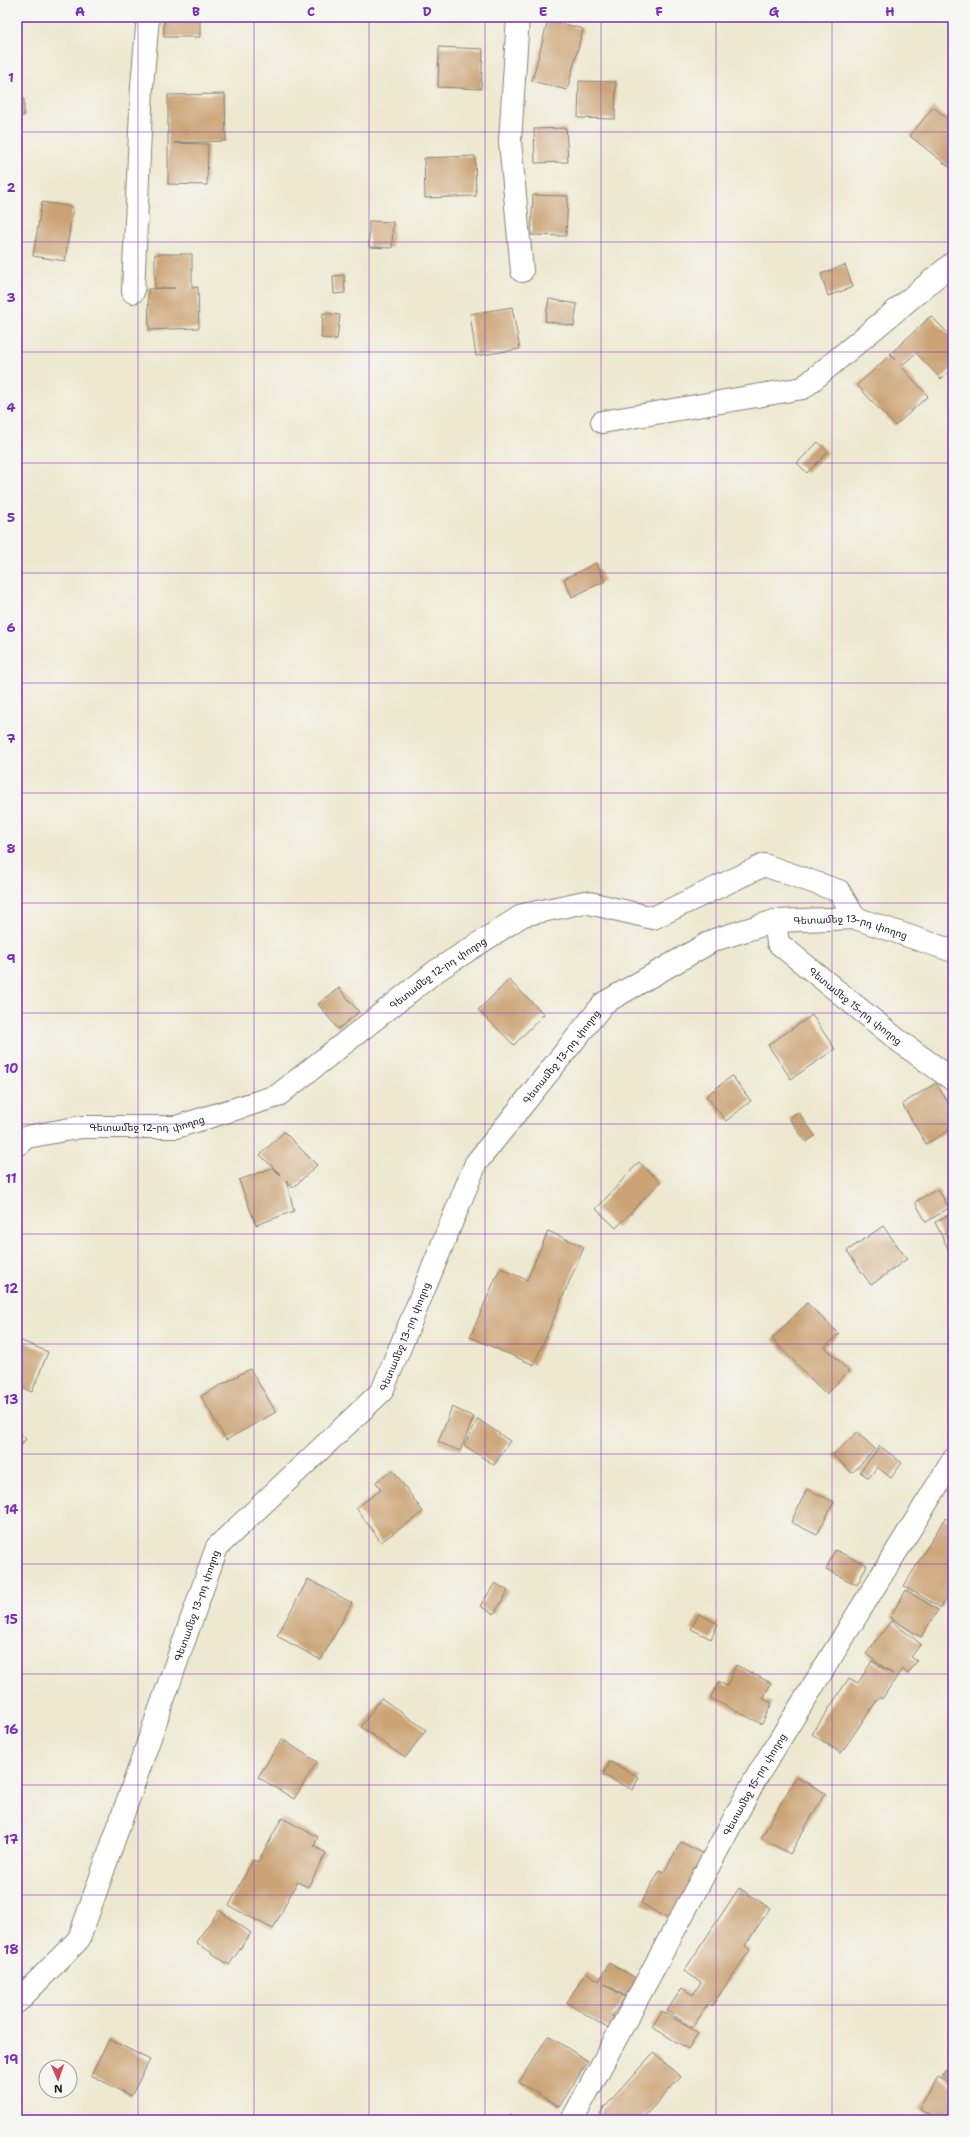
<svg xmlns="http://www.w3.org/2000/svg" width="970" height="2137" viewBox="0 0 970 2137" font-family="'Shantell Sans','Noto Sans Armenian',sans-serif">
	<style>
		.building { fill: #cba374 }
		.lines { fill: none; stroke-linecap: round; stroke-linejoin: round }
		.minor-casing { stroke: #848276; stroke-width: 24 }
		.minor { stroke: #fff; stroke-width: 22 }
		.grid { fill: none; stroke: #7b2cbf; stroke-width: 1; stroke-opacity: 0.55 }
		.labels { text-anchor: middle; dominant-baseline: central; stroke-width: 3; stroke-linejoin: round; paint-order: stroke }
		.street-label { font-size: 10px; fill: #1c1c1c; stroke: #f6f6f2 }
		.neatline { fill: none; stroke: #7b2cbf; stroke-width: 1.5 }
		.grid-label { font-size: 13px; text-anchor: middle; font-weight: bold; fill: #7b2cbf }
	</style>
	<rect width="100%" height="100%" fill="#f6f6f2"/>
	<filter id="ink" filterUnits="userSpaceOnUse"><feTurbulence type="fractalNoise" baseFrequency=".025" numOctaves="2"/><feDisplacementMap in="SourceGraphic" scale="8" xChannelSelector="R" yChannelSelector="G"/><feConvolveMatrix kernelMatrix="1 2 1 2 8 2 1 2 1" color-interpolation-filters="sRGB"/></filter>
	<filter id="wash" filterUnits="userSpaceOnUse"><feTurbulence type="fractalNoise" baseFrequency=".012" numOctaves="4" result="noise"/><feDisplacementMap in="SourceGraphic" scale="16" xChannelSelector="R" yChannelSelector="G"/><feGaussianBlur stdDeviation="0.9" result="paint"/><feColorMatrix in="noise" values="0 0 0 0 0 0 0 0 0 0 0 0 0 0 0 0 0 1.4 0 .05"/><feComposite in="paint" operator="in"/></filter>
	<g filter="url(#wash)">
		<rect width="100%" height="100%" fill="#ede8cf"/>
		<g id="blocks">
			<!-- building -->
			<path class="building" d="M164 17H200V37H164Z
				M548 20 583 29 567 90 532 81Z
				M439 47 483 49 481 89 438 87Z
				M579 81 616 82 615 119 578 118Z
				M225 94 226 141 174 143 208 144 207 185 168 184V95Z
				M17 98 24 99V116H17Z
				M933 107 953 123V170L910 136Z
				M566 128 568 162 535 163 534 129Z
				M475 156 476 196 425 198 424 158Z
				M533 195 568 196 566 236 531 235Z
				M42 202 73 207 65 261 33 256Z
				M369 221 393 222 392 248 369 247Z
				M155 254H192V288L198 287 199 328 149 330 148 289 175 288H155Z
				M845 265 853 287 828 296 821 274Z
				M344 275 345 293 334 294 333 276Z
				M549 299 577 304 574 326 545 321Z
				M512 307 520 349 476 356 470 314Z
				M323 313 340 315 337 339 321 338Z
				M931 316 953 338V367L941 379 916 353 901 366 928 396 895 426 857 385 890 355 895 360 890 354Z
				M818 442 828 452 807 473 797 463Z
				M596 563 605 581 572 597 564 579Z
				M509 980 544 1014 514 1045 478 1010Z
				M339 988 359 1012 338 1029 318 1004Z
				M812 1015 835 1049 791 1079 768 1045Z
				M732 1076 751 1101 726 1121 706 1096Z
				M936 1083 953 1111V1128L926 1144 902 1104Z
				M798 1112 815 1136 806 1142 789 1118Z
				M284 1132 317 1165 293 1188 286 1180 294 1211 256 1225 239 1180 272 1168 281 1175 260 1155Z
				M639 1162 660 1182 616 1228 596 1209Z
				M938 1189 949 1208 926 1222 915 1202Z
				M953 1213V1259L935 1222Z
				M883 1226 907 1259 871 1285 847 1251Z
				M548 1231 584 1247 534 1365 470 1337 500 1268 527 1280Z
				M807 1303 839 1334 825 1347 849 1371 826 1394 772 1339Z
				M17 1339 48 1352 32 1392 17 1386Z
				M250 1369 276 1412 226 1440 201 1396Z
				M452 1407 474 1417 460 1451 438 1442Z
				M478 1419 510 1441 494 1465 464 1445Z
				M17 1431 26 1439 17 1450Z
				M857 1432 875 1449 852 1473 833 1455Z
				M880 1446 902 1463 891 1478 877 1467 869 1478 860 1472Z
				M393 1470 423 1512 381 1542 356 1508 381 1490 376 1482Z
				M807 1489 834 1502 817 1535 791 1522Z
				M945 1518 953 1523V1587L941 1608 904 1586Z
				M835 1550 867 1565 857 1585 826 1569Z
				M308 1579 352 1603 321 1660 277 1636Z
				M495 1583 508 1591 494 1614 480 1606Z
				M906 1590 938 1610 921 1637 890 1618Z
				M699 1614 718 1624 711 1639 691 1629Z
				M891 1621 921 1644 911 1657 917 1661 908 1674 902 1669 882 1699 879 1697 841 1753 812 1734 849 1678 858 1683 872 1661 893 1674 866 1654Z
				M736 1665 771 1683 763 1699 772 1703 762 1724 710 1698 719 1682 727 1686Z
				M381 1698 426 1730 405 1758 361 1727Z
				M282 1739 317 1762 294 1799 258 1777Z
				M610 1762 639 1777 633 1790 603 1775Z
				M796 1777 825 1793 790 1854 761 1838Z
				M282 1818 318 1837 314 1846 326 1853 308 1887 297 1882 273 1929 229 1906 253 1860 258 1862Z
				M681 1842 705 1855 670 1920 641 1903 660 1870 664 1872Z
				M739 1888 770 1908 745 1946 750 1950 711 2007 708 2004 692 2028 667 2011 682 1988 693 1995 701 1982 684 1971Z
				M219 1910 251 1933 229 1965 196 1942Z
				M609 1963 641 1981 631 1999 604 1984 625 1997 612 2016 617 2019 610 2030 567 2002 586 1972 599 1981Z
				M662 2011 698 2033 688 2049 652 2027Z
				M548 2036 588 2061 559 2107 519 2082Z
				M109 2039 150 2060 131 2096 91 2075Z
				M653 2053 681 2077 641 2120H627L623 2118 626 2120H597L604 2108Z
				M953 2060V2083L942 2076Z
				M938 2077 953 2086V2120H937L919 2109Z
				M510 2115 518 2120H506Z"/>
		</g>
	</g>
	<g filter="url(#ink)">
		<use href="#blocks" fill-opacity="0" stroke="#848276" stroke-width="1"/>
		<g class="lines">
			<!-- minor casing -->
			<g class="minor-casing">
				<g id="minor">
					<path d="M518 17 510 141 522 271"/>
					<path d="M133 292 142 86 148 17"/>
					<path d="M602 422 803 388 953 263"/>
					<path id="s1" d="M775 921 778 943 899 1041 953 1080"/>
					<path id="s2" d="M17 1145 27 1137 81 1127H176L277 1096 436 971 523 915 585 902 653 918 764 865 839 891 855 918"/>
					<path id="s3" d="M17 2002 79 1939 217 1547 382 1391 476 1163 604 1003 714 940 775 921 855 918 953 951"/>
					<path id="s4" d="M572 2120 756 1778 953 1460"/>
				</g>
			</g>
			<!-- minor -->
			<use href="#minor" class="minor"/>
		</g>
	</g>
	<!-- grid -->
	<path class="grid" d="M138 17V2120M254 17V2120M369 17V2120M485 17V2120M601 17V2120M716 17V2120M832 17V2120M17 132H953M17 242H953M17 352H953M17 463H953M17 573H953M17 683H953M17 793H953M17 903H953M17 1013H953M17 1124H953M17 1234H953M17 1344H953M17 1454H953M17 1564H953M17 1674H953M17 1785H953M17 1895H953M17 2005H953"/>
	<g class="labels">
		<!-- street labels -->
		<g class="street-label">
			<text stroke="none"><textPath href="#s3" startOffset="1450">Գետամեջ 13-րդ փողոց</textPath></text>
			<text stroke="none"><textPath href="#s2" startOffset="471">Գետամեջ 12-րդ փողոց</textPath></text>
			<text stroke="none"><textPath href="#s1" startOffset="122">Գետամեջ 15-րդ փողոց</textPath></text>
			<text stroke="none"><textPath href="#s3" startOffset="1114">Գետամեջ 13-րդ փողոց</textPath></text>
			<text stroke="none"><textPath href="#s2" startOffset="134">Գետամեջ 12-րդ փողոց</textPath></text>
			<text stroke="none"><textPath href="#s3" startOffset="790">Գետամեջ 13-րդ փողոց</textPath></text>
			<text stroke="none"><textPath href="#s3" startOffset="442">Գետամեջ 13-րդ փողոց</textPath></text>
			<text stroke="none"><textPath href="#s4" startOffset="382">Գետամեջ 15-րդ փողոց</textPath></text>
		</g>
	</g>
	<!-- margin -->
	<rect width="970" height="2137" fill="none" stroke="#f6f6f2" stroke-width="44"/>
	<!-- north arrow -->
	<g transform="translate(58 2079) rotate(178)"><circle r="19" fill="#f6f6f2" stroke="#9f9f9c"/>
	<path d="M0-3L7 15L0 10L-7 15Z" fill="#d1495b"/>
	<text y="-6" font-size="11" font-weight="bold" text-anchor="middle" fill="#1c1c1c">N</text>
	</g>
	<rect x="22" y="22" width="926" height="2093" class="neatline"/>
	<g class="grid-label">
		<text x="80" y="16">A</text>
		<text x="196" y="16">B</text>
		<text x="311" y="16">C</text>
		<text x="427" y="16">D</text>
		<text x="543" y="16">E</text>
		<text x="659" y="16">F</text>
		<text x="774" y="16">G</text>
		<text x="890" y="16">H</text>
		<text x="11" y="82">1</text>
		<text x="11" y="192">2</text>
		<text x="11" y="302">3</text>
		<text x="11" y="412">4</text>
		<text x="11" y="522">5</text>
		<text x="11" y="632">6</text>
		<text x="11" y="743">7</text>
		<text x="11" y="853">8</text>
		<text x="11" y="963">9</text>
		<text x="11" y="1073">10</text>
		<text x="11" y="1183">11</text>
		<text x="11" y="1293">12</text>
		<text x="11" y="1404">13</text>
		<text x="11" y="1514">14</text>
		<text x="11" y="1624">15</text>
		<text x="11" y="1734">16</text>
		<text x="11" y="1844">17</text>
		<text x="11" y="1954">18</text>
		<text x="11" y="2064">19</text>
	</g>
</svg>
